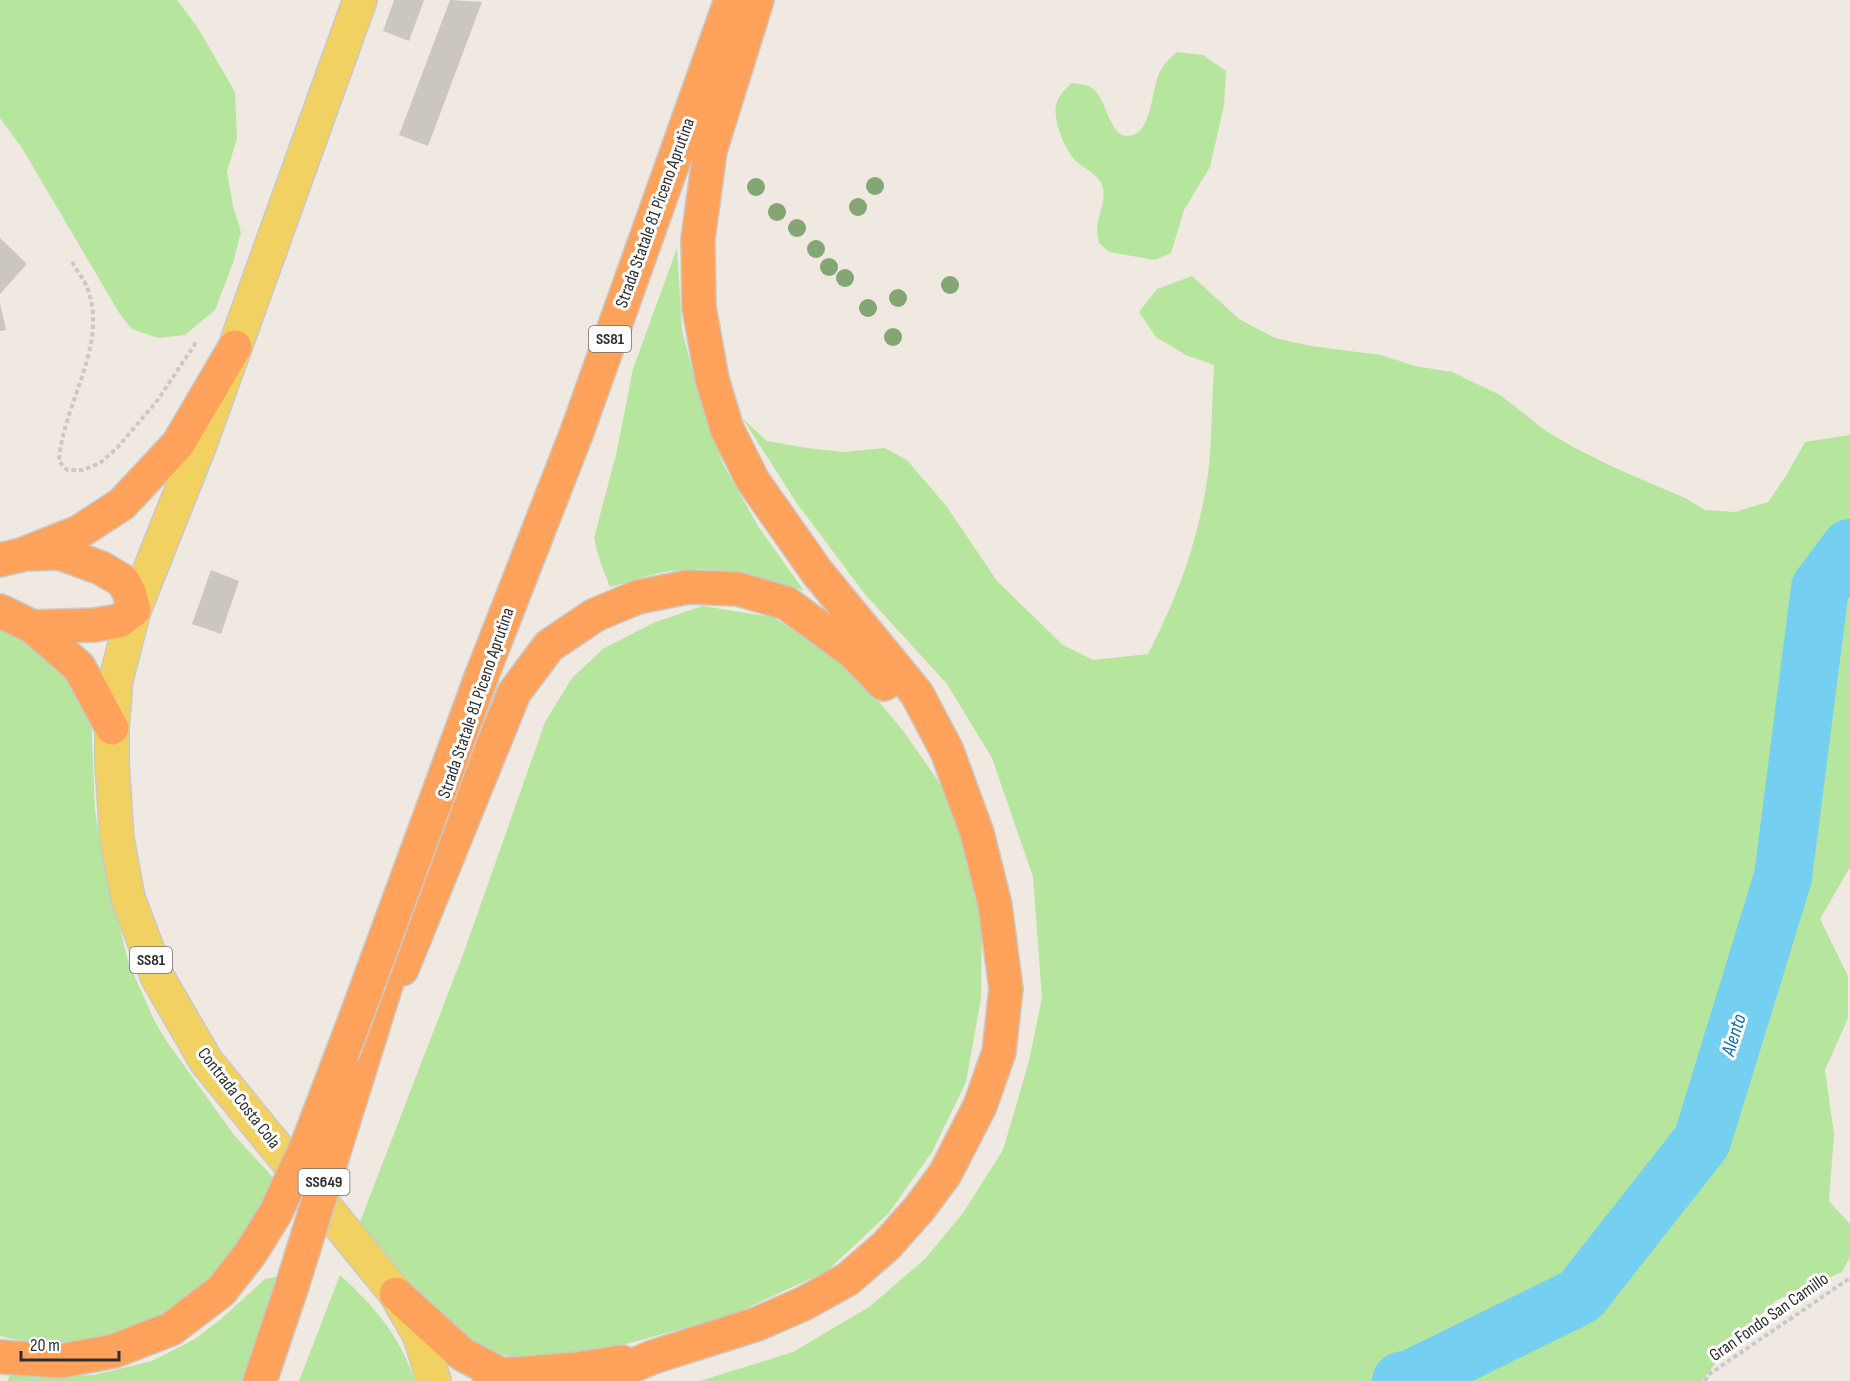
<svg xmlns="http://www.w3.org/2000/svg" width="1850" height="1381" viewBox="0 0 1850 1381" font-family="'Sofia Sans Condensed',sans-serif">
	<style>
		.green { fill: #b6e59e }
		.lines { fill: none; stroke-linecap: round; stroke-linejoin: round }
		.river { stroke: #75cff0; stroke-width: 58 }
		.building { fill: #cbc7bf }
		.major-casing { stroke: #c9c9c9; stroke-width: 36 }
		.highway-casing { stroke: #c9c9c9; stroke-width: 36 }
		.path { stroke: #c9c9c9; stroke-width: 4; stroke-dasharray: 4.5 3; stroke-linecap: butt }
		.major { stroke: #f2d163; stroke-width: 33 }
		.highway { stroke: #ffa35c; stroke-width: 33 }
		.highway-bridge-casing { stroke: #c9c9c9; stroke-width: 36; stroke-linecap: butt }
		.highway-bridge { stroke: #ffa35c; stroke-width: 33 }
		.tree { fill: #84a574 }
		.labels { text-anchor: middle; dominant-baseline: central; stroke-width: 6; stroke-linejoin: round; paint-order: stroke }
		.shield { fill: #fff; stroke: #6d6d6d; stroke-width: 1.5 }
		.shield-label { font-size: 16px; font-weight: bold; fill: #2e2e2e }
		.street-label { font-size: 18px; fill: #2e2e2e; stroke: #fff }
		.water-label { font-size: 20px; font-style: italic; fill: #0d6fa3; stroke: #fff }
	</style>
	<rect width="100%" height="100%" fill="#efe9e1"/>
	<!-- green -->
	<path class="green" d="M0 0H177L198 28 235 92 237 139 227 171 233 206 241 232 233 263 215 310 185 335 158 338 132 329 121 316 22 148 0 118Z
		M1176 52 1203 55 1226 71 1224 105 1210 167 1184 210 1171 253 1155 260 1109 252 1099 243C1098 239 1097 234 1097 229 1098 215 1106 202 1103 188 1100 175 1086 170 1077 162 1066 152 1053 122 1056 106 1057 97 1065 90 1071 83 1079 84 1087 84 1093 89 1107 100 1109 135 1127 136 1153 137 1151 86 1161 70 1164 63 1171 58 1176 52Z
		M677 248 682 330 699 396 723 464 758 526 804 591C758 574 708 563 659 573 643 577 626 583 610 587L600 561 594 538 616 455 633 369Z
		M1192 276 1239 319 1275 338 1311 346 1381 355 1415 366 1452 372 1500 395 1546 431 1573 447 1613 467 1685 498 1705 510 1735 512 1768 502 1786 476 1805 442 1850 435V867L1820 919 1848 976V1018L1825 1070 1834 1134 1829 1201 1850 1224V1257L1842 1272 1775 1301 1728 1347 1702 1381H700L793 1352 869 1307 925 1259 963 1213 1003 1150 1029 1061 1042 998 1033 877 992 758 947 684 864 593 796 502 743 419 767 441 807 448 843 452 885 448 907 460 947 507 997 581 1063 645 1093 660 1148 654C1179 595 1201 533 1209 466 1212 433 1212 399 1214 365L1186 355 1156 337 1139 312 1157 289Z
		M702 606 772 617 828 650 867 687 904 732 943 788 973 861 982 921 981 998 966 1082 932 1152 888 1214 827 1271 732 1315 597 1352 517 1360 484 1347 453 1329 404 1279 360 1222 464 952 545 722 572 678 603 649 653 623Z
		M0 623 59 661 91 713 95 810 104 864 128 961 154 1020 167 1042 234 1135 279 1184 251 1234 205 1285 153 1319 86 1342H27L0 1336Z
		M340 1275C374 1306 400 1336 415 1381H299Z
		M280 1276 244 1381H7L10 1375 48 1377 94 1375 152 1361 195 1339 220 1320 265 1279Z"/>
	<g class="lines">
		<!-- river -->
		<path class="river" d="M1401 1381 1413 1378 1580 1296 1702 1141 1783 877 1820 588 1850 548"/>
	</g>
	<!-- building -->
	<path class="building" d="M394 0H424L409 41 383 31Z
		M450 0 482 2 428 146 399 135Z
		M0 238 27 264 0 294Z
		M0 303 6 330 0 331Z
		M211 570 239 581 221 634 192 624Z"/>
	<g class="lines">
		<!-- major casing -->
		<g class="major-casing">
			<path id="major" d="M360 0 200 444 134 610 116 679 112 728V763L117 839 128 898 158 978 206 1061 396 1294 420 1336 434 1381"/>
		</g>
		<!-- highway casing -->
		<g class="highway-casing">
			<path id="highway" d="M30 554 60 553 101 568 123 581 129 592 134 610 119 621 94 625 33 627
				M0 560 21 555 79 532 122 504 178 444 235 347
				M0 611 33 627 79 667 112 728
				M473 701 482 675 577 432 731 0
				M402 969 514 693 549 646 595 615 638 597 688 587 738 589 786 603 853 652 884 684
				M357 1078 400 940
				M396 1294 462 1354 502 1375
				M0 1357 61 1361 114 1351 171 1329 221 1291
				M260 1381 292 1286
				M489 1381 502 1375 577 1369 622 1362
				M597 1381 653 1357 757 1324 803 1304 848 1279 886 1246 919 1209 945 1174 980 1106 999 1052 1006 989 995 905 977 833 947 751 917 694 817 572 753 481 727 429 712 379 699 307 698 239 710 151 757 0"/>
		</g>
		<!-- path -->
		<path class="path" d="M72 262C77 271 85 280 88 290 108 347 63 403 59 461L67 470H83L100 463 117 448 157 401 197 341
			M1705 1381 1708 1375 1850 1278"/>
		<!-- major -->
		<use href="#major" class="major"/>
		<!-- highway -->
		<use href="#highway" class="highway"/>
		<!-- highway-bridge casing -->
		<g class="highway-bridge-casing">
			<path id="highway-bridge" d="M292 1286 357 1078
				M221 1291 250 1254 276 1212 308 1143 356 1017 482 675"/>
		</g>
		<!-- highway-bridge -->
		<use href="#highway-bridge" class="highway-bridge"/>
	</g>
	<!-- trees -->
	<g class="tree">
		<circle cx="875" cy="186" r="9"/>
		<circle cx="756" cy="187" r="9"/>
		<circle cx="858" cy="207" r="9"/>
		<circle cx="777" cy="212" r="9"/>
		<circle cx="797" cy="228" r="9"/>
		<circle cx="816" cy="249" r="9"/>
		<circle cx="829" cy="267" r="9"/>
		<circle cx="845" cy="278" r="9"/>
		<circle cx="950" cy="285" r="9"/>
		<circle cx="898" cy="298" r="9"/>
		<circle cx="868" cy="308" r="9"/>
		<circle cx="893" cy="337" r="9"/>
	</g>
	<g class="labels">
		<!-- shield labels -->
		<g class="shield">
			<rect x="589" y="326" width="42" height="26" rx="4.5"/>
			<rect x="130" y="947" width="42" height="26" rx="4.5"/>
			<rect x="298.5" y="1169" width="51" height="26" rx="4.5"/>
		</g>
		<g class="shield-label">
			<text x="610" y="339">SS81</text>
			<text x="151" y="960">SS81</text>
			<text x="324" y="1182">SS649</text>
		</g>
		<!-- street labels -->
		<g class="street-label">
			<text transform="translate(655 213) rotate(-70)">Strada Statale 81 Piceno Aprutina</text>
			<text transform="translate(476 703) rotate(-71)">Strada Statale 81 Piceno Aprutina</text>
			<text transform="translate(239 1098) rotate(52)">Contrada Costa Cola</text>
			<text transform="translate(1769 1317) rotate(-35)">Gran Fondo San Camillo</text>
		</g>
		<!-- water labels -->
		<g class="water-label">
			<text transform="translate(1734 1035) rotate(-73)">Alento</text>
		</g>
	</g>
	<!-- scale -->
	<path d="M21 1351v9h98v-9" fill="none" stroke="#2e2e2e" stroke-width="3"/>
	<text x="30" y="1351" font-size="18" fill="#2e2e2e" stroke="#ffffff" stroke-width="4.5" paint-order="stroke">20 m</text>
</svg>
